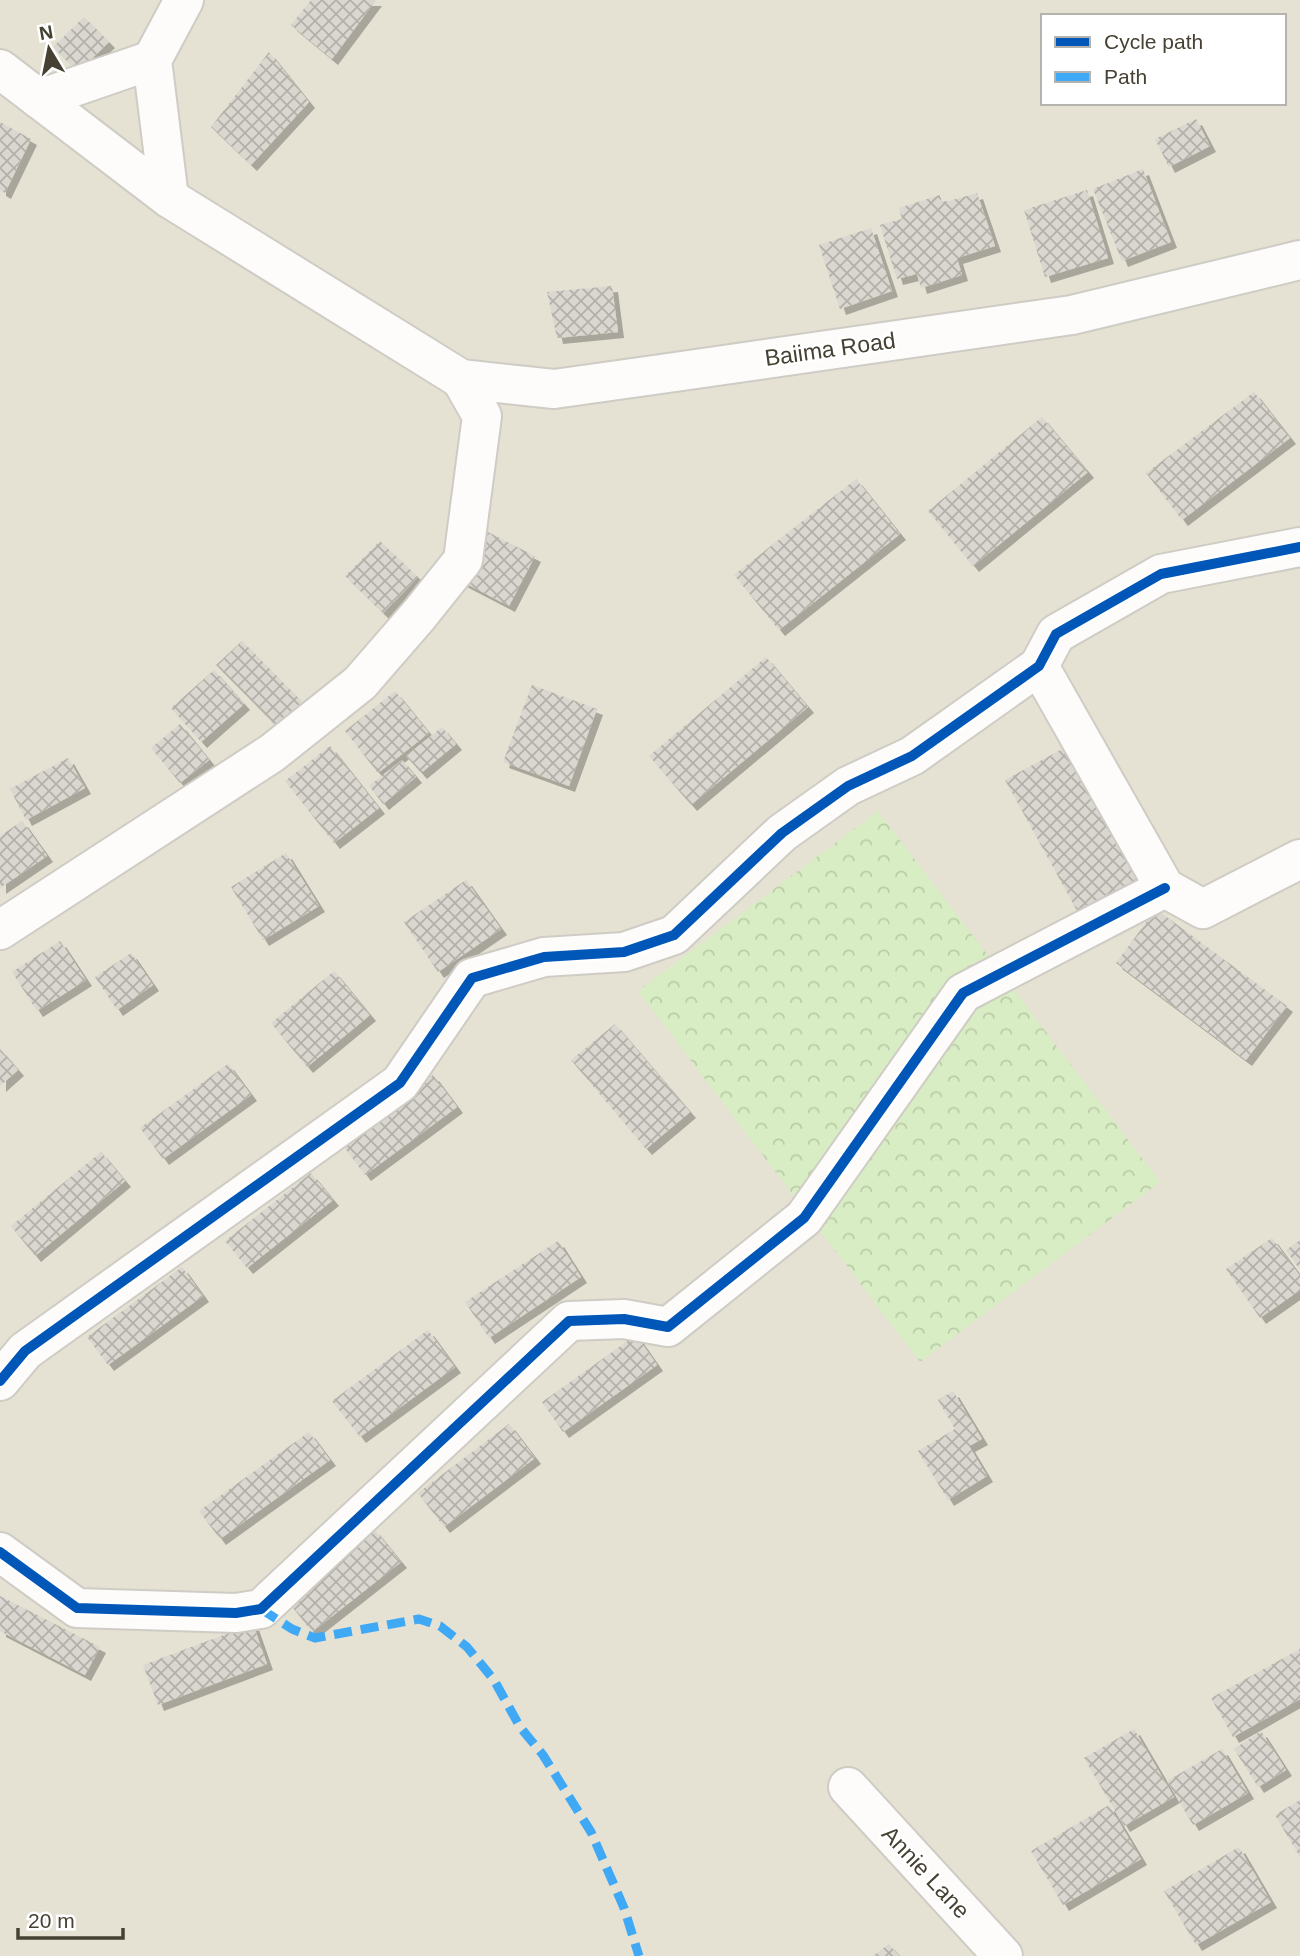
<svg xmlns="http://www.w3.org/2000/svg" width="1300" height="1956" viewBox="0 0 1300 1956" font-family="Arial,sans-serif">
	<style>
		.residential { fill: #e5e1d3; fill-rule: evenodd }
		.park { fill: url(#park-crowns) }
		.building { fill: url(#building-cross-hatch); filter: url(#shadow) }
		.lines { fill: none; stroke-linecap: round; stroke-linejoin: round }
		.minor-casing { stroke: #ceccc4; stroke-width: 42 }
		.tertiary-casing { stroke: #ceccc4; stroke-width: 42 }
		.minor { stroke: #fdfcfb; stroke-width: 38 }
		.tertiary { stroke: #fdfcfb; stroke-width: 38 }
		.quiet { stroke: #3fa9f5; stroke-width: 9; stroke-dasharray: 18 9; stroke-linecap: butt }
		.cycleway-casing { stroke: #fff; stroke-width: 15 }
		.cycleway { stroke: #0057b8; stroke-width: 10 }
		.labels { text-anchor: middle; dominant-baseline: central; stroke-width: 5; stroke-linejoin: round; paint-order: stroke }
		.street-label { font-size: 23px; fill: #464133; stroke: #fff }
	</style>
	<defs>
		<pattern id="park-crowns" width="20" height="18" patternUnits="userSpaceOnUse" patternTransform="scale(1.75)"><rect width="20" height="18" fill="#d8edc3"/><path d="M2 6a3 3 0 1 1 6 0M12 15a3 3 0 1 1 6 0" fill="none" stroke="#bbcca8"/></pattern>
		<pattern id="building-cross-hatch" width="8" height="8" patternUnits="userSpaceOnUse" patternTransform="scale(1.75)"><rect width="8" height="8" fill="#d9d7cf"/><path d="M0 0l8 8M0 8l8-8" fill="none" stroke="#b2b0a9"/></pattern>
		<filter id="shadow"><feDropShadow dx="6" dy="6" stdDeviation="0" flood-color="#0004"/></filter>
	</defs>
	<rect width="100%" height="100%" fill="#f0eee6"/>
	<!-- residential -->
	<path class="residential" d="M0 0H1300V1956H0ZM1043 16H1284V103H1043Z"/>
	<!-- park -->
	<path class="park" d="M878 811 1160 1182 920 1362 638 991Z"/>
	<!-- building -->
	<path class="building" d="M311 0H376L332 59 291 25Z
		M84 17 109 42 78 72 53 47Z
		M269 52 309 102 251 165 211 127Z
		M1196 119 1210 146 1169 167 1155 139Z
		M0 122 31 139 5 193 0 190Z
		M1143 169 1171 242 1122 261 1093 189Z
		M1087 190 1108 258 1045 277 1024 210Z
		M977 193 995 246 957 258 962 275 921 288 917 274 897 279 880 225 902 219 899 208 940 195 942 203Z
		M871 228 892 291 840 309 819 245Z
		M612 286 618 332 557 338 547 292Z
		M1254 392 1290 438 1182 520 1146 473Z
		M1042 417 1088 472 973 566 928 511Z
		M856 479 900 534 779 630 734 575Z
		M486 531 535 556 509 606 461 581Z
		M380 541 418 577 383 613 345 576Z
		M242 641 307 707 281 731 216 665Z
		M766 657 808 707 691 805 649 756Z
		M214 670 244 704 201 742 171 708Z
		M532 685 597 709 569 786 503 762Z
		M395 691 429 733 378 773 345 731Z
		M180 724 209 760 180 783 151 748Z
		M442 727 456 744 421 773 406 756Z
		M330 746 379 808 334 843 285 781Z
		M1066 747 1142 885 1081 918 1005 780Z
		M68 758 85 788 26 820 10 789Z
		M402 760 416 777 383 804 369 786Z
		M22 821 47 856 0 888V836Z
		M286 853 319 906 263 940 231 887Z
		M466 880 501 929 438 972 404 922Z
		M1156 909 1287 1006 1246 1060 1116 963Z
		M60 941 86 980 37 1011 12 972Z
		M131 953 153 985 117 1010 95 977Z
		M334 971 370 1015 307 1067 271 1023Z
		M615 1024 690 1112 646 1149 571 1060Z
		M0 1049 18 1070 0 1086Z
		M228 1064 251 1095 163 1159 140 1128Z
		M433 1075 457 1107 365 1175 341 1143Z
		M101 1152 125 1181 35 1256 11 1226Z
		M311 1173 333 1200 247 1268 225 1241Z
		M1272 1238 1300 1276V1290L1260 1318 1226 1269Z
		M1300 1240V1270L1286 1250Z
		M558 1241 581 1277 489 1338 465 1302Z
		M182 1267 203 1296 108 1365 87 1337Z
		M428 1330 455 1367 360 1437 332 1401Z
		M636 1335 657 1365 563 1432 542 1402Z
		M953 1391 982 1439 969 1446 987 1476 948 1500 918 1451 955 1429 938 1400Z
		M509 1424 535 1458 444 1527 418 1493Z
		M309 1432 330 1460 220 1539 199 1511Z
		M374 1529 401 1562 312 1632 286 1599Z
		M0 1596 100 1647 85 1675 0 1631Z
		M253 1624 267 1664 158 1705 143 1665Z
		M1300 1649V1699L1233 1737 1211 1698Z
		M1134 1729 1174 1797 1124 1826 1084 1758Z
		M1261 1731 1286 1770 1258 1787 1234 1749Z
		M1222 1749 1248 1793 1193 1825 1167 1781Z
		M1300 1800V1857L1275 1815Z
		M1109 1805 1141 1859 1063 1905 1031 1851Z
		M1239 1847 1271 1902 1196 1945 1164 1891Z
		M889 1944 899 1956H873Z"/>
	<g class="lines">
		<!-- minor casing -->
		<g class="minor-casing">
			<path id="minor" d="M39 99 152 60
				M169 198 152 60 184 0
				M1039 666 1165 888 1203 909 1300 859
				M0 930 272 753 360 683 419 615 463 560 482 416 461 379
				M0 1381 25 1351 400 1083 472 978 544 957 624 952 674 935 782 833 848 786 912 756 1039 666 1056 634 1161 574 1300 547
				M0 1552 77 1608 236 1613 261 1609 569 1321 624 1319 668 1327 804 1218 963 993 1165 888
				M848 1787 1003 1956"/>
		</g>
		<!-- tertiary casing -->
		<g class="tertiary-casing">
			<path id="tertiary" d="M0 69 169 198 461 379 554 389 661 374 1072 315 1300 260"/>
		</g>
		<!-- minor -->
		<use href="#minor" class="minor"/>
		<!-- tertiary -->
		<use href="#tertiary" class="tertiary"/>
		<!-- quiet -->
		<path class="quiet" d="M261 1609 292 1629 315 1638 419 1619 440 1626 467 1647 494 1680 520 1727 543 1755 591 1832 624 1908 639 1956"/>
		<!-- cycleway casing -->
		<g class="cycleway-casing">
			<path id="cycleway" d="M0 1381 25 1351 400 1083 472 978 544 957 624 952 674 935 782 833 848 786 912 756 1039 666 1056 634 1161 574 1300 547
				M0 1552 77 1608 236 1613 261 1609 569 1321 624 1319 668 1327 804 1218 963 993 1165 888"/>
		</g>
		<!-- cycleway -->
		<use href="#cycleway" class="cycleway"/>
	</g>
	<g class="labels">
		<!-- street labels -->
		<g class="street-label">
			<text transform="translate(830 349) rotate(-8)">Baiima Road</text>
			<text transform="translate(926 1872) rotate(47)">Annie Lane</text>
		</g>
	</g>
	<!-- legend -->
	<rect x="1041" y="14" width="245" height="91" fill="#ffffff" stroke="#b5b3ad" stroke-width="2"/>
	<rect x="1055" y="37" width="35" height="10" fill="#0057b8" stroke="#b5b3ad" stroke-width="2"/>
	<text x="1104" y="49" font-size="21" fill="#464133">Cycle path</text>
	<rect x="1055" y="72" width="35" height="10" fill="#3fa9f5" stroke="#b5b3ad" stroke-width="2"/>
	<text x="1104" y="84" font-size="21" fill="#464133">Path</text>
	<!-- north arrow -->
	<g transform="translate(49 49) rotate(350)" stroke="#ffffff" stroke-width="5" paint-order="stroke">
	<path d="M0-5L12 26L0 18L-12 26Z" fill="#464133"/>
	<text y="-10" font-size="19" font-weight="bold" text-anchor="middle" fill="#464133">N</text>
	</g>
	<!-- scale -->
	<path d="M18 1928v10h105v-10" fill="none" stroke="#464133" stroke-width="3.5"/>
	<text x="28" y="1928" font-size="21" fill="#464133" stroke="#ffffff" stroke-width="5" paint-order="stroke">20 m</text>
</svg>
